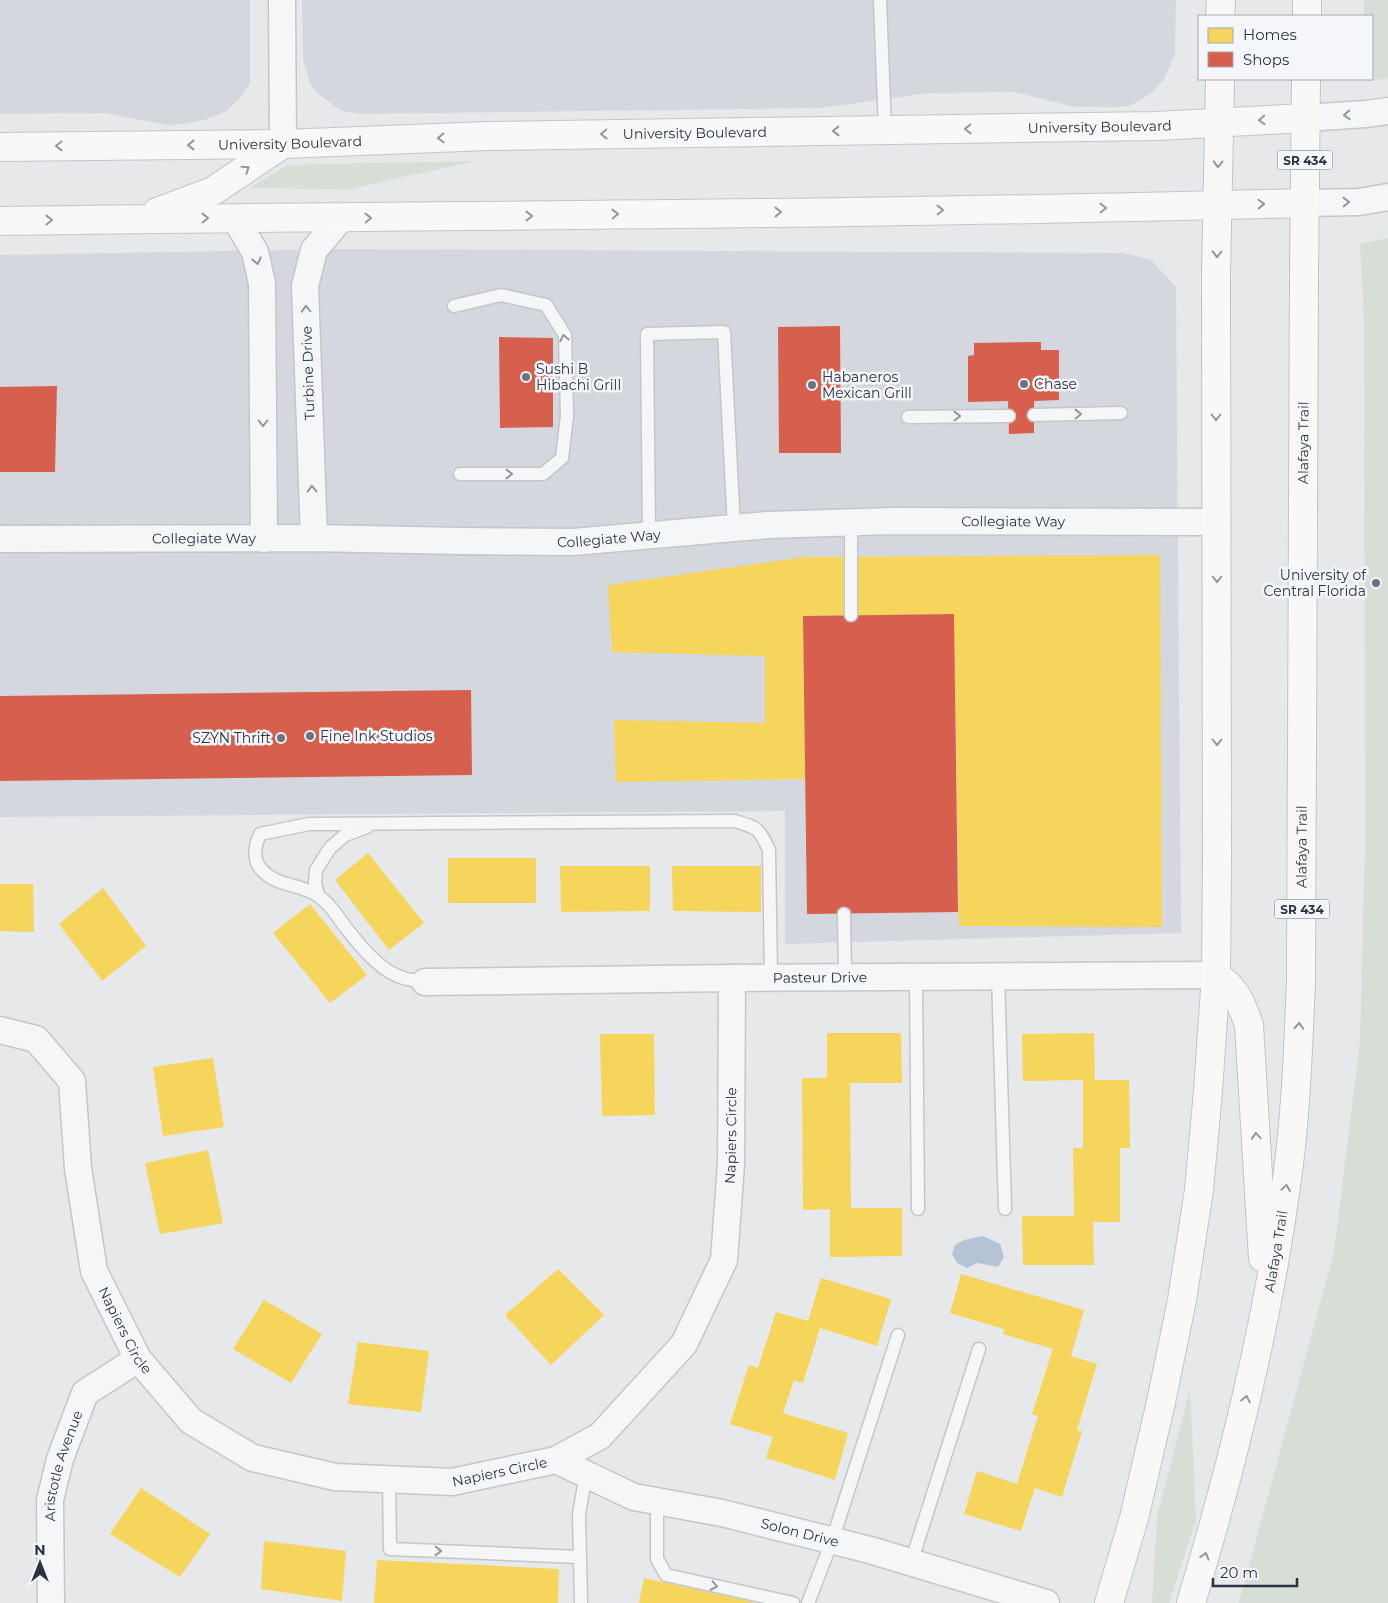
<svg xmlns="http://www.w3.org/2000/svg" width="1388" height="1603" viewBox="0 0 1388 1603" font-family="Montserrat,sans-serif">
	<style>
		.built { fill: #d4d7dd }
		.green { fill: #d6ded6 }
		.water { fill: #b4c4d5 }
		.homes { fill: #f6d55c }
		.shops { fill: #d6604d }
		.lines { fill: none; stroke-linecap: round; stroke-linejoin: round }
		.lane-casing { stroke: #c4c6c8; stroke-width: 15 }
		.street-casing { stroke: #c4c6c8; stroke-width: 29 }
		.primary-casing { stroke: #c2c5c8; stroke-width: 30 }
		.lane { stroke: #f5f6f7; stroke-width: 12 }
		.street { stroke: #f5f6f7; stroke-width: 26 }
		.primary { stroke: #f8f8f8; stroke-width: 28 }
		.oneway { stroke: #90959e }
		.oneway2 { stroke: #92969e }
		.poi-dot { fill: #6c737f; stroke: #f4f6f9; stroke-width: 2 }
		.labels { text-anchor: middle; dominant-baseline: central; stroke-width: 5; stroke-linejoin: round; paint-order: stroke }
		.shield { fill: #f4f6f9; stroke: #676e7b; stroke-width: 1 }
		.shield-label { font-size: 12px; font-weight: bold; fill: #2b3445 }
		.street-label { font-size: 14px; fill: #2b3445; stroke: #f4f6f9 }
		.poi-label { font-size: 14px; fill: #2b3445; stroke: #f4f6f9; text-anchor: start }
	</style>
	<rect width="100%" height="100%" fill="#e6e8ea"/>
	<!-- built -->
	<path class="built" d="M0 0H250V84L241 97 225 112 207 119 185 124 166 125 105 113 0 114Z
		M302 0H1176L1175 54 1164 79 1152 92 1139 101 1128 106 1113 107H1075L1015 92 928 93 820 108 358 114 340 110 317 93 310 83 303 58Z
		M348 249 1122 253 1150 259 1176 287 1181 933 785 944V811L0 817V255Z"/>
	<!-- green -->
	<path class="green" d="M1364 0H1388V78L1369 81 1368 79H1372V16H1364Z
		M475 161 349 189 249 188 288 165Z
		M1388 238V1603H1239L1334 1252 1360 1041 1365 847 1364 320 1360 244Z
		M1190 1389 1196 1520 1169 1603H1152L1157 1517Z"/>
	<!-- water -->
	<path class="water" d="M983 1236 1000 1244 1004 1257 998 1267 977 1263 967 1268 957 1263 952 1254 955 1245 964 1240Z"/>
	<!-- homes -->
	<path class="homes" d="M1160 555 1162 927 959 926 954 614 803 616 805 779 616 782 614 720 765 723V656L612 652 608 585 804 557Z
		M368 853 424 923 389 950 335 880Z
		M448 858H536V903H448Z
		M560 866H650V911L561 912Z
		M672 866H761V912L673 911Z
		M0 884H33L34 932 0 931Z
		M103 888 146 946 102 981 59 924Z
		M310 904 367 975 330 1003 273 933Z
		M827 1033H901L902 1083H850L851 1208H902V1256L830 1257V1209L803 1210 802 1078H827Z
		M1094 1033 1095 1080H1129L1130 1148H1120V1222H1093L1094 1265H1023L1022 1216H1074L1073 1148H1083V1080L1023 1081 1022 1034Z
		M600 1034H654L655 1115 602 1116Z
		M213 1058 224 1127 163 1136 153 1067Z
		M208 1150 223 1223 160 1234 145 1163Z
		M558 1269 604 1315 551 1365 505 1315Z
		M961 1274 1084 1310 1071 1356 1097 1364 1077 1430 1082 1431 1062 1497 1035 1488 1021 1531 964 1514 977 1471 1017 1484 1038 1416 1032 1414 1053 1349 1003 1334 1004 1329 950 1313Z
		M821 1278 891 1299 877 1346 820 1328 803 1383 794 1380 783 1413 848 1433 835 1480 766 1458 773 1437 730 1424 749 1365 758 1368 776 1312 808 1321Z
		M264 1300 322 1334 291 1383 233 1349Z
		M358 1342 429 1351 421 1412 348 1404Z
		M141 1488 210 1534 180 1577 110 1534Z
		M264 1541 346 1551 342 1601 261 1589Z
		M377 1560 559 1569 558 1603H374Z
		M644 1578 753 1602 752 1603H639Z"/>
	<!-- shops -->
	<path class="shops" d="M840 326 841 453H779L778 327Z
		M499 337 553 338V427L500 428Z
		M1041 342V350H1059V400L1034 401V433L1009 434 1008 401 968 402V356L974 355V343Z
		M57 386 55 472H0V387Z
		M954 614 958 912 807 914 803 616Z
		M471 690 472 775 0 781V696Z"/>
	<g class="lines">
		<!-- lane casing -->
		<g class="lane-casing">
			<path id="lane" d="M880 0 885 130
				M454 306 501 295 546 305 565 335 567 416 562 458 543 474H460
				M1034 415 1121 413
				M908 417 1009 416
				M851 522V615
				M649 536 647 334 724 332 734 528
				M318 896 315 883 316 870 330 848 345 835 367 827
				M844 914 845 978
				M998 976 1005 1209
				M916 977 918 1209
				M425 982C416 981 407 980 398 976 377 968 357 942 343 924 336 914 328 902 317 895 300 884 276 886 262 870 252 860 255 845 260 834L309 824 735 821C758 828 759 828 769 850L771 978
				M389 1479 390 1549 579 1557
				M657 1501V1559L666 1575 793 1603
				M911 1563 979 1349
				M581 1603 579 1514 586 1474
				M808 1603 832 1541 898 1335"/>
		</g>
		<!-- street casing -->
		<g class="street-casing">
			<g id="street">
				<path d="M282 0 283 144"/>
				<path d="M1305 118 1366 114 1388 111"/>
				<path d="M1304 203 1359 202 1388 197"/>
				<path d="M235 218 255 252 262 283 264 539"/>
				<path d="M314 538 305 286 314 250 341 218"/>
				<path id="s1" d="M0 539 314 538 461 541 573 542 768 525 893 521 1217 522"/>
				<path id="s2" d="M425 982 732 978 1216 975"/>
				<path id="s3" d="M0 1030 36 1039 72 1081 78 1168 94 1271 138 1359 191 1421 253 1458 335 1477 452 1482 556 1460 600 1436 684 1344 724 1260 731 1164 732 978"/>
				<path id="s4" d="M556 1460 634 1497 722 1513 870 1550 1046 1603"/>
				<path id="s5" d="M51 1603 50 1500 60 1459 85 1393 138 1359"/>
			</g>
		</g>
		<!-- primary casing -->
		<g class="primary-casing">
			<g id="primary">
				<path d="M1220 16 1221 0"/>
				<path d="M1307 16V0"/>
				<path id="s6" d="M0 147 283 144 488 136 1157 126 1305 118"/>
				<path d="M157 212 213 191 283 144"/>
				<path d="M0 221C435 215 870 215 1304 203"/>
				<path d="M1216 975C1237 991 1240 1000 1249 1025L1263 1258"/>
				<path d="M1109 1603 1134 1518 1161 1402 1182 1300 1199 1190 1208 1091 1216 975 1217 860 1216 274 1220 79"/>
				<path id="s7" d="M1191 1603C1232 1467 1267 1327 1286 1186 1296 1118 1298 1050 1301 982L1304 274 1306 79"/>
			</g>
		</g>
		<!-- lane -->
		<use href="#lane" class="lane"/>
		<!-- street -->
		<use href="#street" class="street"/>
		<!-- primary -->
		<use href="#primary" class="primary"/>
	</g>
	<!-- one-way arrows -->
	<defs><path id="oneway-chevron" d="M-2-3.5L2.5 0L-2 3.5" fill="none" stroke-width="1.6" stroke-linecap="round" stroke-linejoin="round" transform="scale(1.25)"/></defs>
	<g class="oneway">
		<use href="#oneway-chevron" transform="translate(1347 115) rotate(177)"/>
		<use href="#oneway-chevron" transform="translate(1346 202) rotate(-1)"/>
		<use href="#oneway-chevron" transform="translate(257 261) rotate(78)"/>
		<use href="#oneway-chevron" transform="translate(306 309) rotate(-92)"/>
		<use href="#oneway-chevron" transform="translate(564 338) rotate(-102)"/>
		<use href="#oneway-chevron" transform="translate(1078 414) rotate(-1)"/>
		<use href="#oneway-chevron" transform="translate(957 416) rotate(-1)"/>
		<use href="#oneway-chevron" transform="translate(263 423) rotate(90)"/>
		<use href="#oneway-chevron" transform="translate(509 474)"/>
		<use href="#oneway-chevron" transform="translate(312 489) rotate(-92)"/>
		<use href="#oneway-chevron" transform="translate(438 1551) rotate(2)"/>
		<use href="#oneway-chevron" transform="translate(714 1586) rotate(12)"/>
	</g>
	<g class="oneway2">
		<use href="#oneway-chevron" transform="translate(1262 120) rotate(177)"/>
		<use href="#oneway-chevron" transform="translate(968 129) rotate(179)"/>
		<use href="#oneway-chevron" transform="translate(836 131) rotate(179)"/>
		<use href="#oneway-chevron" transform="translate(604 134) rotate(179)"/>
		<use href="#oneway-chevron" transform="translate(441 138) rotate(178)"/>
		<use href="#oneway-chevron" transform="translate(191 145) rotate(180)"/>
		<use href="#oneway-chevron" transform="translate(59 146) rotate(179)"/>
		<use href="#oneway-chevron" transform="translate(1218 164) rotate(91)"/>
		<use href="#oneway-chevron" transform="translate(246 169) rotate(-34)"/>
		<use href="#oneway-chevron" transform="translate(1261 204) rotate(-2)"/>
		<use href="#oneway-chevron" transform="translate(1103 208) rotate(-1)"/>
		<use href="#oneway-chevron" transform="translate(940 210) rotate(-1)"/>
		<use href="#oneway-chevron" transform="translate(778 212) rotate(-1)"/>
		<use href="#oneway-chevron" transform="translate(615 214) rotate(-1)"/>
		<use href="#oneway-chevron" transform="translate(529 216) rotate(-1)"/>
		<use href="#oneway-chevron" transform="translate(205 218) rotate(-1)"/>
		<use href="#oneway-chevron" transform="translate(368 218) rotate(-1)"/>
		<use href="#oneway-chevron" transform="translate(49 220) rotate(-1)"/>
		<use href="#oneway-chevron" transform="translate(1217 254) rotate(91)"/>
		<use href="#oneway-chevron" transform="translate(1216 417) rotate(90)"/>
		<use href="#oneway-chevron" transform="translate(1217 579) rotate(90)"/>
		<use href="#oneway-chevron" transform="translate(1217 742) rotate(90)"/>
		<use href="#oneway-chevron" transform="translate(1299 1026) rotate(-87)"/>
		<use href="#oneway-chevron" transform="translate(1256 1136) rotate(-94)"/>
		<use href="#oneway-chevron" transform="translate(1286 1188) rotate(-82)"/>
		<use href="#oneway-chevron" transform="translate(1246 1399) rotate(-78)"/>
		<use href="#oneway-chevron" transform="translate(1205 1556) rotate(-74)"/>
	</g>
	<!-- markers -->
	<g class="poi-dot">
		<circle cx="526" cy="377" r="5"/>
		<circle cx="1024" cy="384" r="5"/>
		<circle cx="812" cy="385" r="5"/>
		<circle cx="1376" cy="583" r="5"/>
		<circle cx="310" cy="736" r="5"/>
		<circle cx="281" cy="738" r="5"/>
	</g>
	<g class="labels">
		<!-- shield labels -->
		<g class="shield">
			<rect x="1277.5" y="150.5" width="55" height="19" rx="4"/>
			<rect x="1274.5" y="899.5" width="55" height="19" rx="4"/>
		</g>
		<g class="shield-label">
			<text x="1305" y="160">SR 434</text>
			<text x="1302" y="909">SR 434</text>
		</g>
		<!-- street labels -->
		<g class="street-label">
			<text stroke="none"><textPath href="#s6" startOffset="1100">University Boulevard</textPath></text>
			<text stroke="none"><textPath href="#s6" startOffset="695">University Boulevard</textPath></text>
			<text stroke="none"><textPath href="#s6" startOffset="290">University Boulevard</textPath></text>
			<text transform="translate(308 373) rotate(-92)">Turbine Drive</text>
			<text stroke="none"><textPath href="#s7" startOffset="1172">Alafaya Trail</textPath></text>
			<text stroke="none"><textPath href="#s1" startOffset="1014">Collegiate Way</textPath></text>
			<text stroke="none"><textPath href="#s1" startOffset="609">Collegiate Way</textPath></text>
			<text stroke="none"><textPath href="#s1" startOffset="204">Collegiate Way</textPath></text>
			<text stroke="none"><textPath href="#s7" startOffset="768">Alafaya Trail</textPath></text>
			<text stroke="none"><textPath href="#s2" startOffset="395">Pasteur Drive</textPath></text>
			<text stroke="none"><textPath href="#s3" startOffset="1236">Napiers Circle</textPath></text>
			<text stroke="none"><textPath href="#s7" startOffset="362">Alafaya Trail</textPath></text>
			<text stroke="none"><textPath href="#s3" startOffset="351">Napiers Circle</textPath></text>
			<text stroke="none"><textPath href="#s5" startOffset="139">Aristotle Avenue</textPath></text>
			<text stroke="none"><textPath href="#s3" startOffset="786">Napiers Circle</textPath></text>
			<text stroke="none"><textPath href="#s4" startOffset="256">Solon Drive</textPath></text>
		</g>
		<!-- poi labels -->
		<g class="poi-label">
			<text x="536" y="369">Sushi B<tspan x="536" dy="16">Hibachi Grill</tspan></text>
			<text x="822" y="377">Habaneros<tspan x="822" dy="16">Mexican Grill</tspan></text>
			<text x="1034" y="384">Chase</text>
			<text x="1366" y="575" text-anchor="end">University of<tspan x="1366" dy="16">Central Florida</tspan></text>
			<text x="320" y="736">Fine Ink Studios</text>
			<text x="271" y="738" text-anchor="end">SZYN Thrift</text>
		</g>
	</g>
	<!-- legend -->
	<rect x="1198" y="15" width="175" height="65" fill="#f4f6f9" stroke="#a4a8b1"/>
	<rect x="1208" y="28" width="25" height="15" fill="#f6d55c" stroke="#a4a8b1"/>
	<text x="1243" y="40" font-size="15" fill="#2b3445">Homes</text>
	<rect x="1208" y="52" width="25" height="15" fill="#d6604d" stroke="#a4a8b1"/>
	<text x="1243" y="65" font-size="15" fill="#2b3445">Shops</text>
	<!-- north arrow -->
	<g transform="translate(40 1563)" stroke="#f4f6f9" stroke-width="4" paint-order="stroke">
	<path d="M0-4L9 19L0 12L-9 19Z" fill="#2b3445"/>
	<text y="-8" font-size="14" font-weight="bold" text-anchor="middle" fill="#2b3445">N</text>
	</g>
	<!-- scale -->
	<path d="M1213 1578v8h84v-8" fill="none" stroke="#2b3445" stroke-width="2.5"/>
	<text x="1220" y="1578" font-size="15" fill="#2b3445" stroke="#f4f6f9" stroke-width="4" paint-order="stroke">20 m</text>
</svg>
